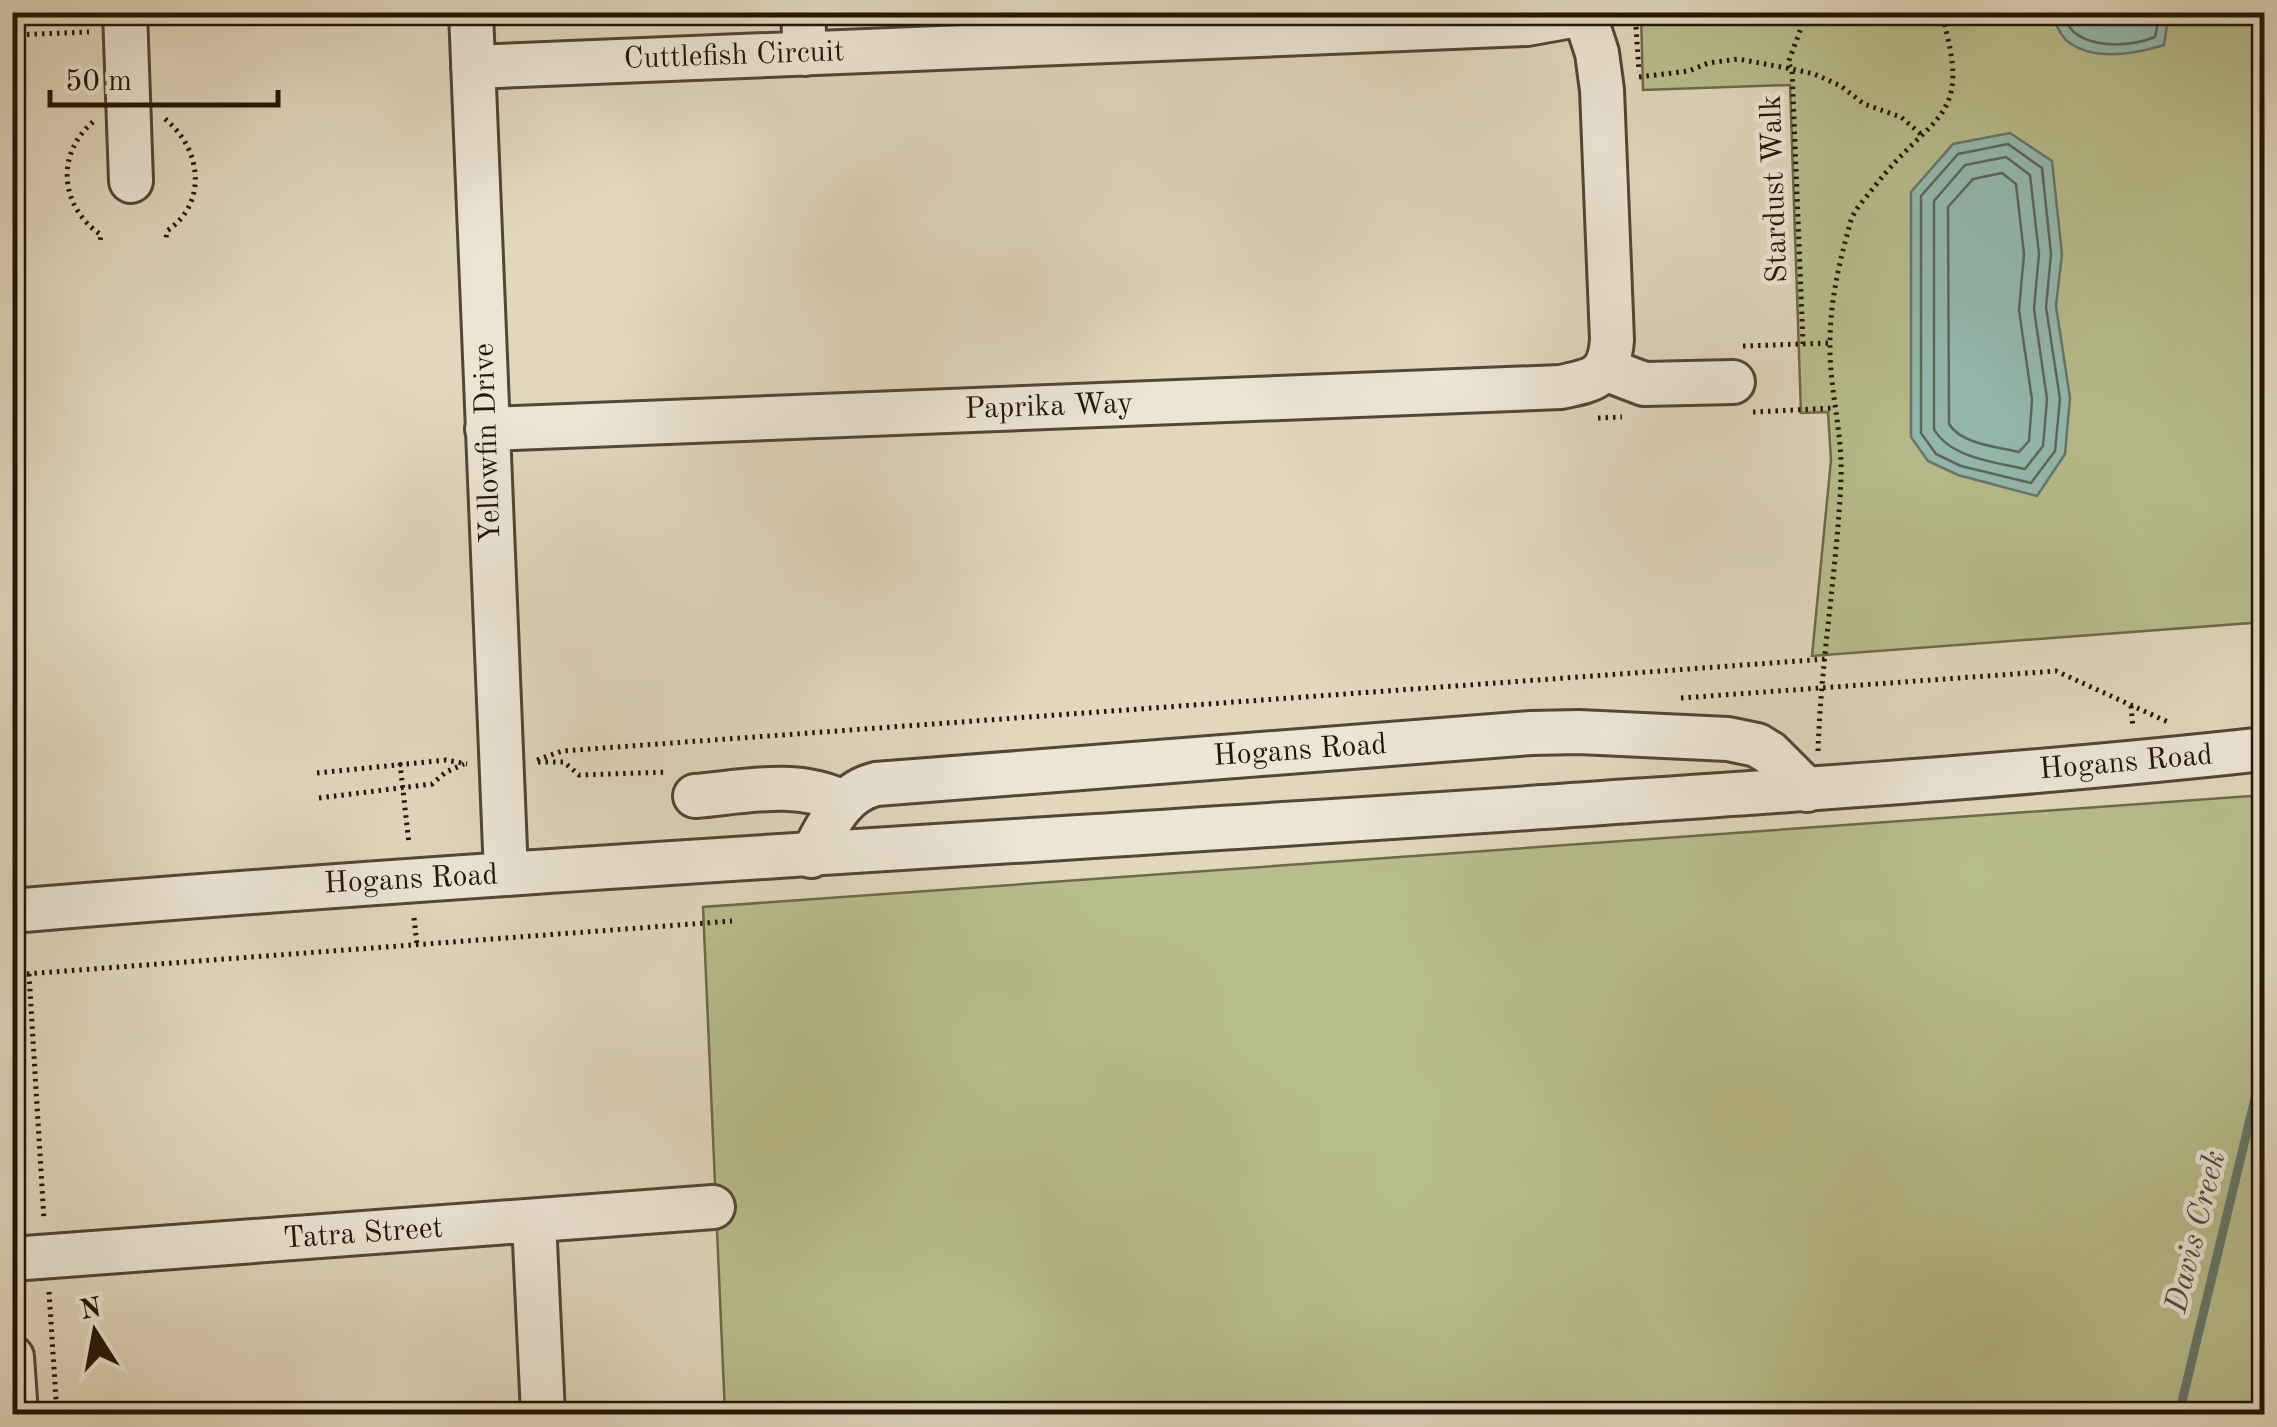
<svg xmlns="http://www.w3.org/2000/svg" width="2277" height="1427" viewBox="0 0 2277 1427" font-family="'Old Standard TT',serif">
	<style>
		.green { fill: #b8bd8d; stroke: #6d6a4a; stroke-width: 2.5 }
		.water { fill: #94bab1; stroke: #66786d; stroke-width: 2.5 }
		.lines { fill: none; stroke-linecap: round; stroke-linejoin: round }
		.shore { stroke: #5b685c; stroke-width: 2.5 }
		.stream { stroke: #66786d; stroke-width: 9 }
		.minor-casing { stroke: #524635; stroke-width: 48 }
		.path { stroke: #221608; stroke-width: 5; stroke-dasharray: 2.5 5; stroke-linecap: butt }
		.minor { stroke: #ebe5d4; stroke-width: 42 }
		.labels { text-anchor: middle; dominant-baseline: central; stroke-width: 9; stroke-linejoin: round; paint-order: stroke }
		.street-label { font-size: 30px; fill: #221608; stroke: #ebe5d4 }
		.water-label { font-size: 32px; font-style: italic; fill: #4a4f43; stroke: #ebe5d4 }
	</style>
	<rect width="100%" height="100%" fill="#e0d7bd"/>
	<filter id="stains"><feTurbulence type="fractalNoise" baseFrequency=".002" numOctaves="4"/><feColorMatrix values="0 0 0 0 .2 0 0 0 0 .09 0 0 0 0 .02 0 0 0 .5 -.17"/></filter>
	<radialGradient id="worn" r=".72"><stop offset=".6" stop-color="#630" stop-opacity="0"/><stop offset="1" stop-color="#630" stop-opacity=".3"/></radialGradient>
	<!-- green -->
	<path class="green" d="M1645 12 2264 13V622L1812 656 1831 460 1828 412 1801 413 1790 85 1643 90 1641 14Z
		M2264 795V1414H725L703 907Z"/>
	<!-- water -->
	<path class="water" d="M2169 12 2164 45C2135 54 2094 62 2067 41 2060 35 2055 21 2050 13Z
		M2010 133 2052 161 2062 254 2056 306 2070 398 2065 454 2037 496 1958 475 1928 461 1911 437V192L1953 144Z"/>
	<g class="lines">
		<!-- shore -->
		<path class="shore" d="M2061 12C2065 19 2069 29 2075 33 2096 49 2132 46 2155 37L2160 12
			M2008 144 2042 168 2051 254 2046 307 2060 399 2055 451 2031 483 1961 466 1936 454 1921 433V196L1958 154Z
			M2006 157 2030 175 2039 254 2034 309 2047 399 2043 446 2025 469C1995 462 1950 458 1934 429V201L1965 165Z
			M2002 173 2016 184 2024 254 2019 310 2032 400 2029 441 2019 452C1998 447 1961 444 1949 424L1948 207 1973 179Z"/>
		<!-- stream -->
		<path class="stream" d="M2179 1414 2264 1061"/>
		<!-- minor casing -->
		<g class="minor-casing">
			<path id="minor" d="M125 12 131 181
				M471 12 506 874
				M803 12 805 54
				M473 67 1527 24 1594 12
				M1605 369 1644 384 1733 382
				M487 429 1561 387C1594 380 1609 378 1612 340L1602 90 1597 53 1585 16
				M695 796C743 792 798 779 842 802
				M811 856C828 826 840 793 876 784L1531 733 1579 732 1728 739 1757 745 1770 753 1807 790
				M12 911C517 869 1024 842 1529 808 1775 791 2020 776 2264 749
				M534 1221 543 1414
				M12 1259 713 1207
				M12 1357 16 1414"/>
		</g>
		<!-- path -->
		<path class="path" d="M1635 12 1639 72
			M12 35 89 32
			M1639 77 1689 71 1708 63 1738 59 1792 69 1814 74 1841 86 1864 104 1901 117 1923 136
			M165 119C201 148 209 202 167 231L166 238
			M93 122C55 154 60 207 101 235L100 242
			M1803 344 1792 69 1788 63 1807 12
			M1743 346 1830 343
			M1753 412 1835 408
			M1598 418 1622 417
			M1681 698 2056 671 2168 722
			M2131 706 2133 728
			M1818 751C1821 660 1837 570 1841 479 1843 434 1829 388 1830 343 1830 302 1839 263 1850 224 1853 210 1866 198 1875 186 1933 110 1974 124 1941 12
			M537 760 562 751 1826 659
			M538 762H564L579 775 668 772
			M400 763 409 844
			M317 773 446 760 467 764
			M319 798 432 784 446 772 464 764
			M414 918 417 945
			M29 974 44 1220
			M12 975 732 921
			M49 1292 57 1414"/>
		<!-- minor -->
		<use href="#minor" class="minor"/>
	</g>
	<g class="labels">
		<!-- street labels -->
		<g class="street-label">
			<text transform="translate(734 56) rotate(-2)">Cuttlefish Circuit</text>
			<text transform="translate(1775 189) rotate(-92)">Stardust Walk</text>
			<text transform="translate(1049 407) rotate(-2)">Paprika Way</text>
			<text transform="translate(488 443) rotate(-92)">Yellowfin Drive</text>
			<text transform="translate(1300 751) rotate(-4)">Hogans Road</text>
			<text transform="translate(2126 763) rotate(-5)">Hogans Road</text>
			<text transform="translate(411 880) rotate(-3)">Hogans Road</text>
			<text transform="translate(363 1234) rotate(-4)">Tatra Street</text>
		</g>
		<!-- water labels -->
		<g class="water-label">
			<text transform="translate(2197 1232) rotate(-76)">Davis Creek</text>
		</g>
	</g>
	<!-- margin -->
	<rect width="2277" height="1427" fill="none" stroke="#e0d7bd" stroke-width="50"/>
	<rect x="15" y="15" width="2247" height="1397" fill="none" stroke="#221608" stroke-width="5"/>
	<rect x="25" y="25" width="2227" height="1377" fill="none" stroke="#221608" stroke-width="2.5"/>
	<!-- north arrow -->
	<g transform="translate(95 1332) rotate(349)" stroke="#ebe5d4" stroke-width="8" paint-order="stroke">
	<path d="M0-8L18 38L0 25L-18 38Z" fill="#221608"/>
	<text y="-15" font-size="28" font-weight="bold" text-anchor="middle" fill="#221608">N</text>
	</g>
	<!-- scale -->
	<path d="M50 90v15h228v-15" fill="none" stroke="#221608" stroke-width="5"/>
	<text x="65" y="90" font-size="30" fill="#221608" stroke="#ebe5d4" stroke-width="8" paint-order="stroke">50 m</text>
	<rect width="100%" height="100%" filter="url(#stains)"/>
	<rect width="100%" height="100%" fill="url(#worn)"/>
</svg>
